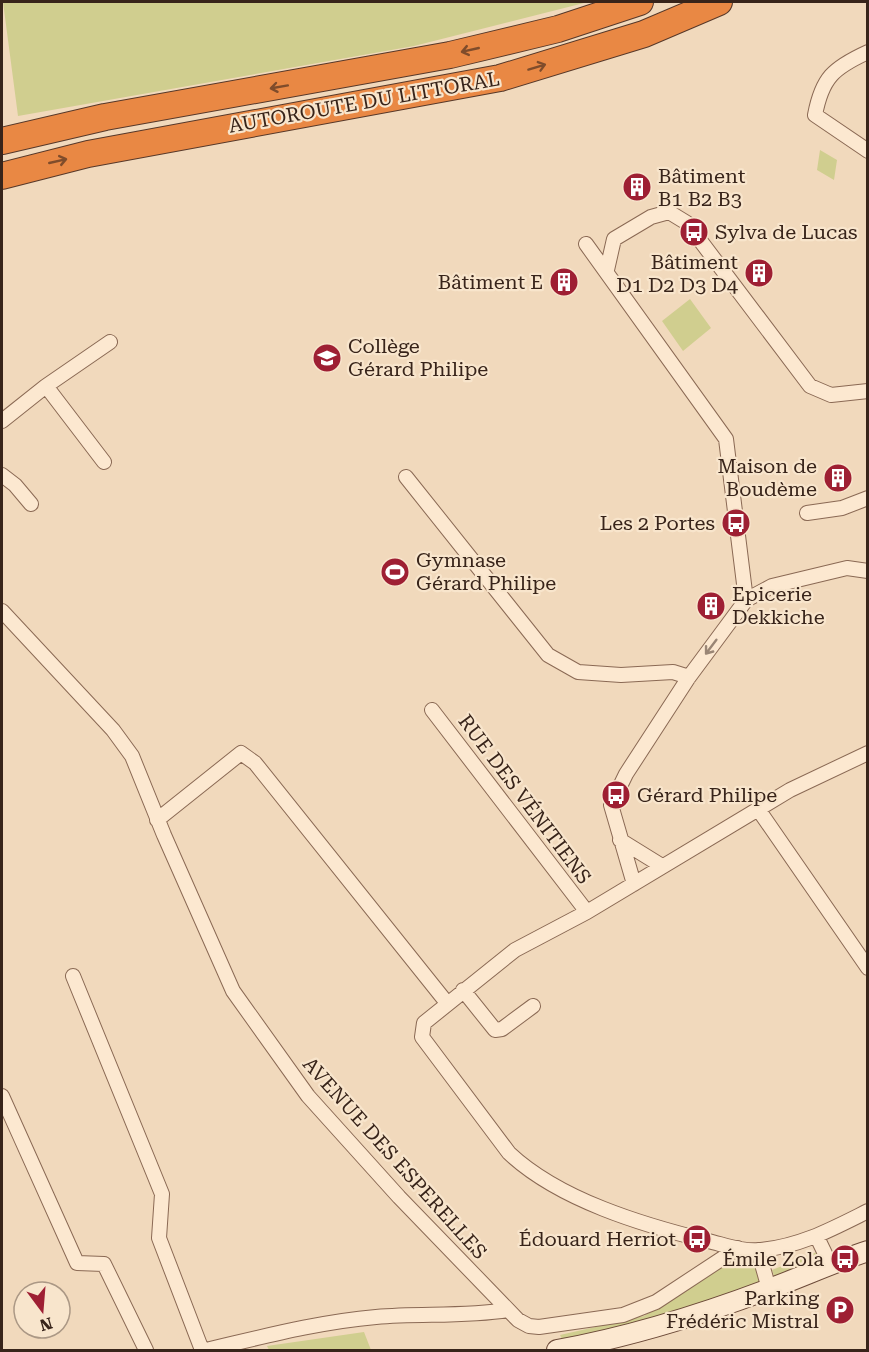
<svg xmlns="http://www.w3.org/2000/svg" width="869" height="1352" viewBox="0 0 869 1352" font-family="'Roboto Serif',serif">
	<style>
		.green { fill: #d0ce8f }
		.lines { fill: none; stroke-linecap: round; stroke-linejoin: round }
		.street-casing { stroke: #8a6954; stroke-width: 16 }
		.secondary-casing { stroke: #6c4a38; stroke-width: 22 }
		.highway-casing { stroke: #573829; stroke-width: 28 }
		.street { stroke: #fce8d0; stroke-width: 14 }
		.secondary { stroke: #fce8d0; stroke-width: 20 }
		.highway { stroke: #e98844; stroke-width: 26 }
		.oneway { stroke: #7f4c2b }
		.oneway2 { stroke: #9a8675 }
		.labels { text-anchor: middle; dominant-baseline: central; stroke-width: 4.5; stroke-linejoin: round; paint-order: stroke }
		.street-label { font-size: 20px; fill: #38241a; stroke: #f8e5cc }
		.poi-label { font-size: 20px; fill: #38241a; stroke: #f8e5cc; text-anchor: end }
	</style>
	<rect width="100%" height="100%" fill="#f1d9bc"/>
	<!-- green -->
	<path class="green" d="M3 2H588L414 46 18 116Z
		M820 150 837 160 834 180 817 170Z
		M690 299 711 328 683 351 662 321Z
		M817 1252 816 1259 811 1262 774 1276 772 1270Z
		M744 1255 754 1260 760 1284 647 1325 564 1343 560 1335 644 1316 731 1259Z
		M364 1332 371 1350H269L267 1346Z"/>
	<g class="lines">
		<!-- street casing -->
		<g class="street-casing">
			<path id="street" d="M868 52C833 68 822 78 815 115L868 151
				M586 244 726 439 746 600
				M607 270 614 239 651 217 669 212 687 223 810 386 831 395 868 391
				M46 386 104 462
				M2 421 46 386 110 342
				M2 475 15 485 31 504
				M406 477 548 655 578 672 621 675 673 672 689 677
				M807 513 842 508 868 498
				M2 611 113 730 132 756 164 835 233 991 308 1096 399 1197 518 1320 529 1326 539 1327 623 1315 656 1302 738 1248
				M432 710 587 912
				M868 753 790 790 587 912 515 950 424 1023 422 1037 509 1153C559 1200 643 1225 708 1241 725 1245 743 1252 761 1250 801 1246 832 1229 868 1211
				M758 809 868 968
				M157 820 241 753 255 763 447 1003
				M620 840 662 866
				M634 884 611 805 626 774 689 677 746 600 772 586 847 568 868 571
				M73 976 162 1194 159 1238 202 1350
				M463 990 495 1030 502 1029 533 1006
				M2 1096 77 1263 104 1264 146 1350
				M817 1237 830 1264
				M758 1250 769 1289
				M206 1350C262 1337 318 1322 376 1317 420 1313 464 1317 508 1310"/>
		</g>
		<!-- secondary casing -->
		<g class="secondary-casing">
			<path id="secondary" d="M557 1350C630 1337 700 1315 769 1289 802 1277 834 1262 868 1251"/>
		</g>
		<!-- highway casing -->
		<g class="highway-casing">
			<path id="highway" d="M2 141 105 117 450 55 558 29 640 2
				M2 176 88 154 500 78 644 34 719 2"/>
		</g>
		<!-- street -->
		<use href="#street" class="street"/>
		<!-- secondary -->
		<use href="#secondary" class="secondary"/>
		<!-- highway -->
		<use href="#highway" class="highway"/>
	</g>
	<!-- one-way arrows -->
	<defs><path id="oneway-shaft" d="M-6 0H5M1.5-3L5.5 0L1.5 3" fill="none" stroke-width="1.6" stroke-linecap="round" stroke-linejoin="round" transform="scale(1.5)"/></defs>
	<g class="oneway">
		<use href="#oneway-shaft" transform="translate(470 50) rotate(167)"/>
		<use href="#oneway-shaft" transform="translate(537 67) rotate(-17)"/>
		<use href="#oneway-shaft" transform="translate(279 87) rotate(170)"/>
		<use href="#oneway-shaft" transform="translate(58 161) rotate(-13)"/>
	</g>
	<use class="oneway2" href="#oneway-shaft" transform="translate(711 647) rotate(127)"/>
	<!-- icons -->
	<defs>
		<g id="building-disc" transform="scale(1.5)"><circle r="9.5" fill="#9e1f33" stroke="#f8e5cc"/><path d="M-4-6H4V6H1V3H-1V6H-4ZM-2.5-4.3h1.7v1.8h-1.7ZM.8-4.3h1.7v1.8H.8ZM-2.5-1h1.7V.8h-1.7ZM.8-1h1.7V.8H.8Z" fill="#fff"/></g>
		<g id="bus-disc" transform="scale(1.5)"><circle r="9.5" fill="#9e1f33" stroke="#f8e5cc"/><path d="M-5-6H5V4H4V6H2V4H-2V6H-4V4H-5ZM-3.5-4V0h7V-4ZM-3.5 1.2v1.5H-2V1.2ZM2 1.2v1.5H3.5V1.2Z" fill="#fff"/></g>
		<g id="school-disc" transform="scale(1.5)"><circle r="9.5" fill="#9e1f33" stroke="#f8e5cc"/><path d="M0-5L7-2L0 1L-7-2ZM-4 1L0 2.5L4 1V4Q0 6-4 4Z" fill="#fff"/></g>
		<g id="stadium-disc" transform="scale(1.5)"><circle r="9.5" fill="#9e1f33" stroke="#f8e5cc"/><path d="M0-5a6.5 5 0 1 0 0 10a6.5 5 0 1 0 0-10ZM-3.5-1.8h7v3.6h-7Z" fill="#fff"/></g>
		<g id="parking-disc" transform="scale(1.5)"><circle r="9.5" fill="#9e1f33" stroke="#f8e5cc"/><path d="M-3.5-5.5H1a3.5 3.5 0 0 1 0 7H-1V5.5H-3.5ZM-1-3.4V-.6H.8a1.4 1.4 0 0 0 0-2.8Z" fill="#fff"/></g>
	</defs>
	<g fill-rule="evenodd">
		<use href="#building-disc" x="637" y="187"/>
		<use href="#bus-disc" x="694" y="232"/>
		<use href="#building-disc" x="759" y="273"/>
		<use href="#building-disc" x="564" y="282"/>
		<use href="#school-disc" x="327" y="358"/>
		<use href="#building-disc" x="838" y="478"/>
		<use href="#bus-disc" x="736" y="523"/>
		<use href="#stadium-disc" x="395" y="572"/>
		<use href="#building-disc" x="711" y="606"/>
		<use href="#bus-disc" x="616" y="795"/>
		<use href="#bus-disc" x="697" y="1239"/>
		<use href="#bus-disc" x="845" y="1259"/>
		<use href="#parking-disc" x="840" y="1310"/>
	</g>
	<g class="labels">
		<!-- street labels -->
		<g class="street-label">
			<text transform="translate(364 102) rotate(-10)">AUTOROUTE DU LITTORAL</text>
			<text transform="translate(525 799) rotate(53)">RUE DES VÉNITIENS</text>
			<text transform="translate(395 1158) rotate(48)">AVENUE DES ESPERELLES</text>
		</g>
		<!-- poi labels -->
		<g class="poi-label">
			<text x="658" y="176" text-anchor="start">Bâtiment<tspan x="658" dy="23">B1 B2 B3</tspan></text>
			<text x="715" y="232" text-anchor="start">Sylva de Lucas</text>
			<text x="738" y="262">Bâtiment<tspan x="738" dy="23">D1 D2 D3 D4</tspan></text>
			<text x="543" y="282">Bâtiment E</text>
			<text x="348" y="346" text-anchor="start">Collège<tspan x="348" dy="23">Gérard Philipe</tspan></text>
			<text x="817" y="466">Maison de<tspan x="817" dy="23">Boudème</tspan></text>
			<text x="715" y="523">Les 2 Portes</text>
			<text x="416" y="560" text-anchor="start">Gymnase<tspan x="416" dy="23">Gérard Philipe</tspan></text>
			<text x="732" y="594" text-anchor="start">Epicerie<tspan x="732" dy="23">Dekkiche</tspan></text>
			<text x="637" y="795" text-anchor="start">Gérard Philipe</text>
			<text x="676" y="1239">Édouard Herriot</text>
			<text x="824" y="1259">Émile Zola</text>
			<text x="819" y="1298">Parking<tspan x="819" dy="23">Frédéric Mistral</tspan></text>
		</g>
	</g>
	<!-- border -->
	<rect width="869" height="1352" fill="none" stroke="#38241a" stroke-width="6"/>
	<!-- north arrow -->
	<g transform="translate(42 1310) rotate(164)"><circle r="28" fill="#f8e5cc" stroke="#ab9885" stroke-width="1.5"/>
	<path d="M0-4.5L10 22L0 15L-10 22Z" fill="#9e1f33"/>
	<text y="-9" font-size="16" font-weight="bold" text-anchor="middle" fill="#38241a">N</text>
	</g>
</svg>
